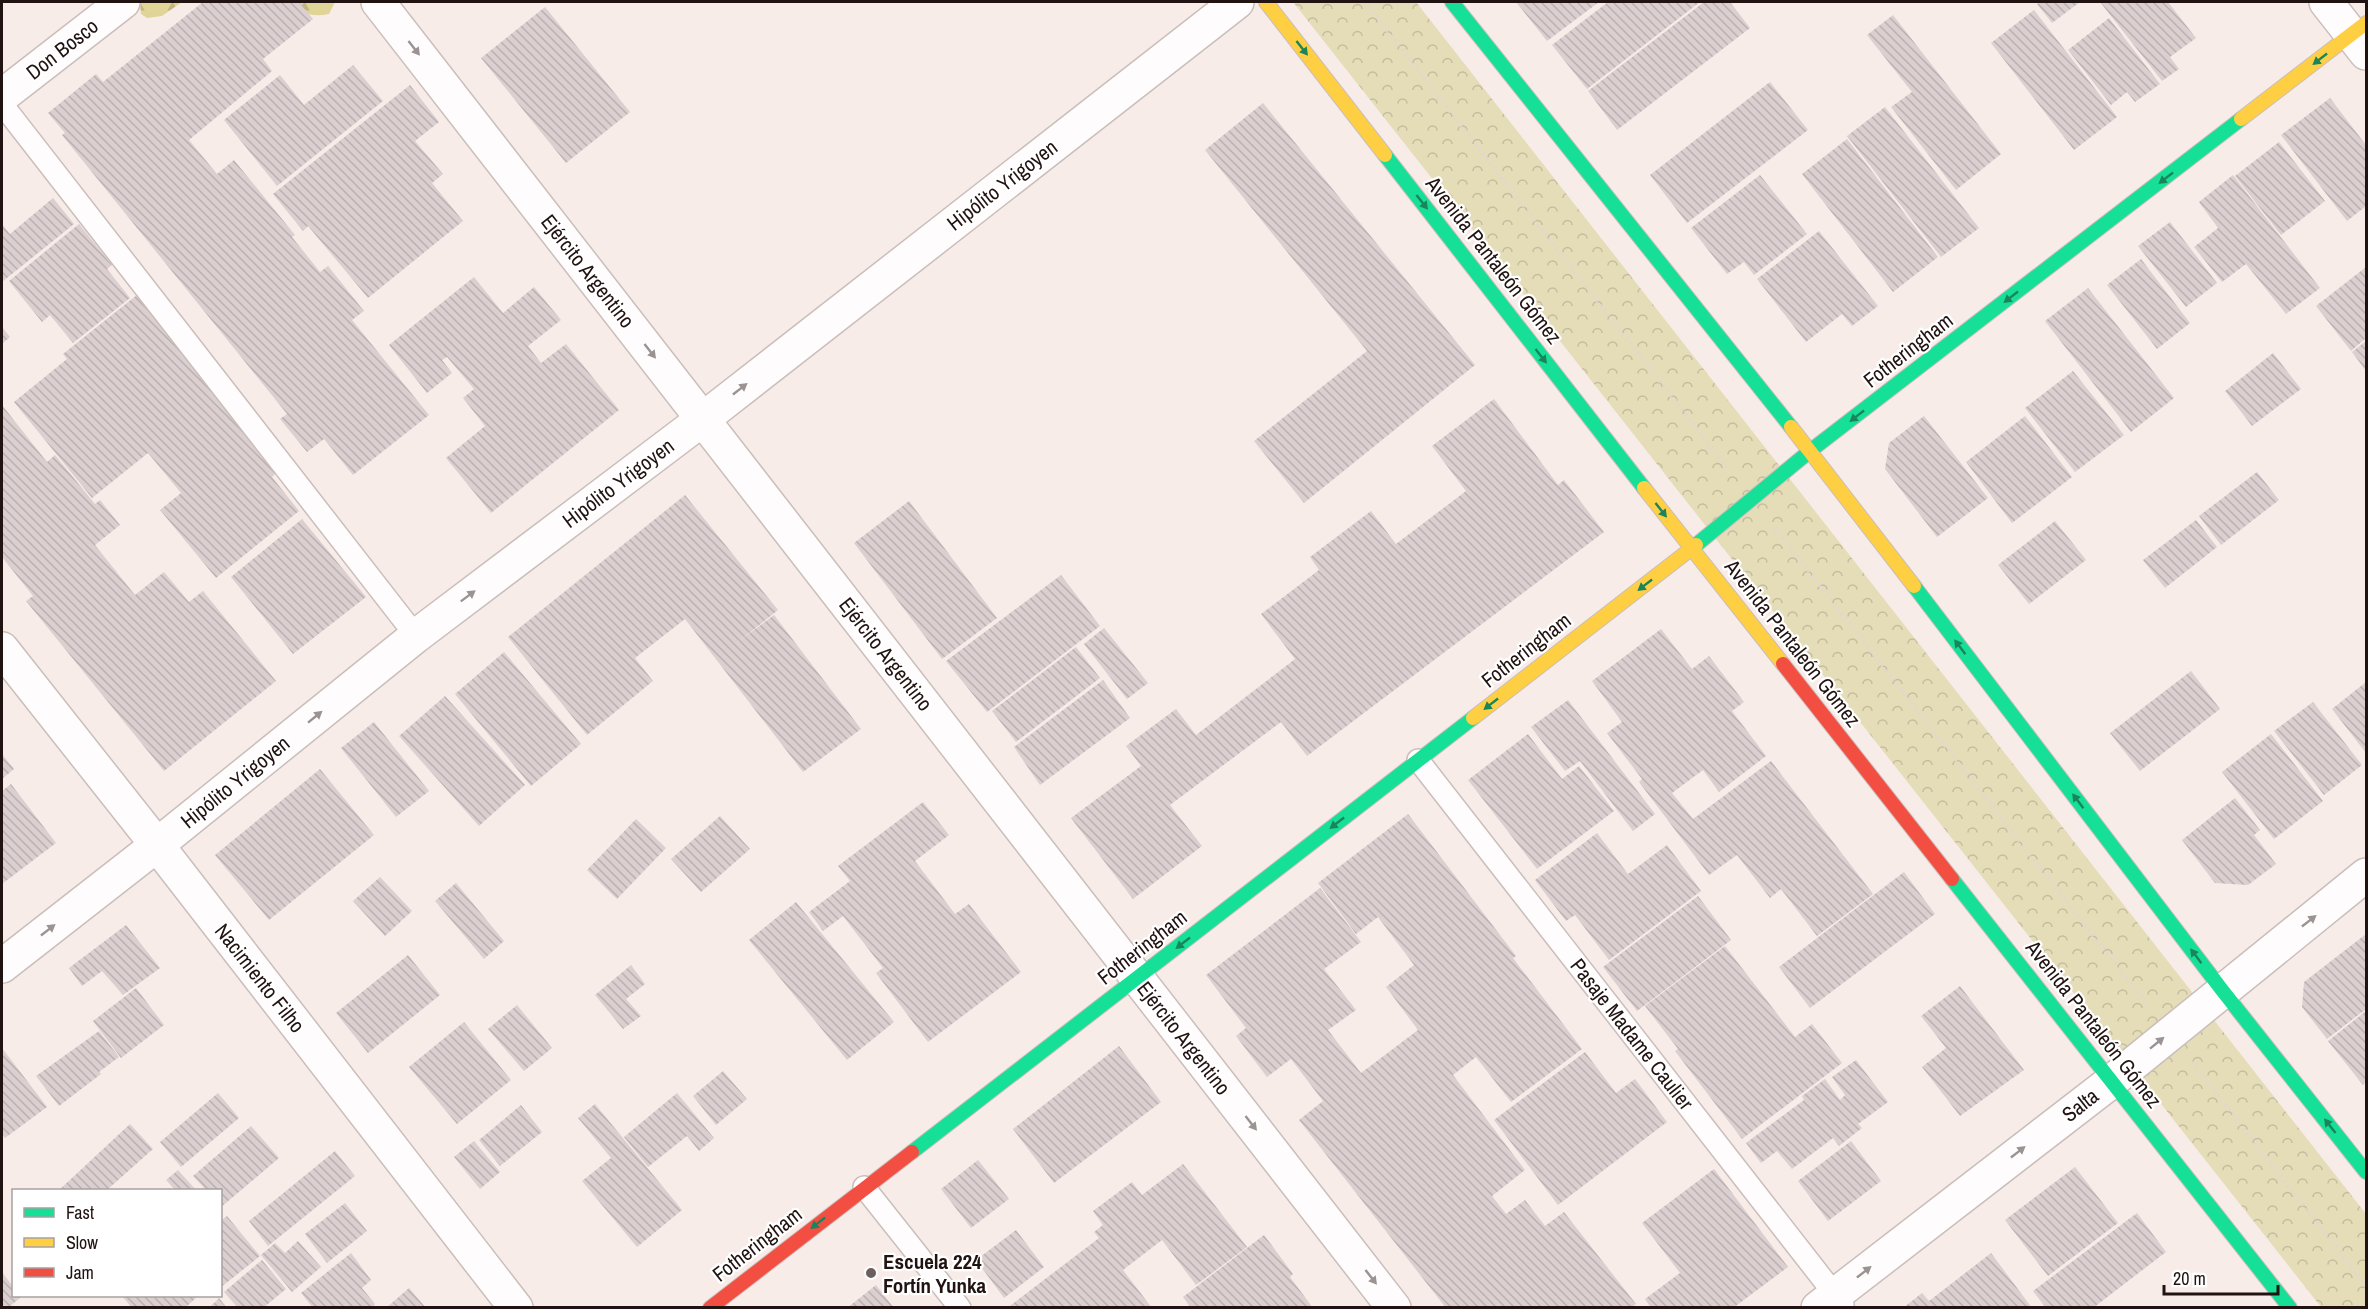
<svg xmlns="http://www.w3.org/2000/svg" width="2368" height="1309" viewBox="0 0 2368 1309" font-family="'Archivo Narrow',sans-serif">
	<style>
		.forest { fill: url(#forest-firs) }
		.park { fill: url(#park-crowns) }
		.building { fill: url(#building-back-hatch) }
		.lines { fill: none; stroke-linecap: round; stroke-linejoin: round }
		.lane-casing { stroke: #cabebb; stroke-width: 24 }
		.street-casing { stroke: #cabebb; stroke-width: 36 }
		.fast-casing { stroke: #cabebb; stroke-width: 16 }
		.slow-casing { stroke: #cabebb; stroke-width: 16 }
		.jam-casing { stroke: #cabebb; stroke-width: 16 }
		.path { stroke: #ddd8d8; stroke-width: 4; stroke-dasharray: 1.5 4.5; stroke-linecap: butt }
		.lane { stroke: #fefcfc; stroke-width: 21 }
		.street { stroke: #fefcfc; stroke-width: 33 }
		.fast { stroke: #16e098; stroke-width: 14 }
		.slow { stroke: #ffcf43; stroke-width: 14 }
		.jam { stroke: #f24e42; stroke-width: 14 }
		.oneway { fill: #9a9392 }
		.oneway2 { fill: #1a845b }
		.poi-dot { fill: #6c5f5d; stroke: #fff; stroke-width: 2 }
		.labels { text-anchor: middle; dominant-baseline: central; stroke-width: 4.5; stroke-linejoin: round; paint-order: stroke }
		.street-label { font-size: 21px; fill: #201311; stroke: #fff }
		.poi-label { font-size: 21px; font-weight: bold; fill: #201311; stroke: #fff; text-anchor: start }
	</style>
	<defs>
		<pattern id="forest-firs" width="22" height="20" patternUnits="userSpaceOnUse" patternTransform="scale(1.5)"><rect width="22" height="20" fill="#e1d498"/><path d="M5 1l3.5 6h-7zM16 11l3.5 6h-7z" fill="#c1b582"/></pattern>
		<pattern id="park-crowns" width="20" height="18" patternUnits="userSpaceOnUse" patternTransform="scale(1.5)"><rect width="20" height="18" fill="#e5dcb8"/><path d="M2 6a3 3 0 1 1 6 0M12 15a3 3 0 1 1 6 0" fill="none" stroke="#c4bc9d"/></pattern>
		<pattern id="building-back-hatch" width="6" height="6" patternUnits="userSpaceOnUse" patternTransform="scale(1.5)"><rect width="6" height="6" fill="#dbcfd0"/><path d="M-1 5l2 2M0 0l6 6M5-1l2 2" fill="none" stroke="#bcb1b2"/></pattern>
	</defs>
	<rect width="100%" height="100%" fill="#f8ece9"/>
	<!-- forest -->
	<path class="forest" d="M140 2H182L162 16 147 18 141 14Z
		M281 2H335L329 14C311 18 297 12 281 2Z"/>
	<!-- park -->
	<path class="park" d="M1293 2H1416L2366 1214V1307H2321Z"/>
	<!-- building -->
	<path class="building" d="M203 2H299L313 19 263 59 272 71 189 140 217 174 234 160 295 235 292 237 320 272 328 266 364 311 352 320 429 415 353 475 324 439 307 452 280 419 287 414 62 135 65 133 48 113 96 74 103 82Z
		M1516 2H1599L1547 41Z
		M1608 2H1700L1587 89 1552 45Z
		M1704 2H1730L1750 28 1617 130 1588 91Z
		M2041 2H2080L2052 23 2037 4Z
		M2100 2H2168L2196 38 2170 57 2179 69 2162 81Z
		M545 7 630 112 566 163 481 58Z
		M2034 10 2117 117 2074 150 1991 43Z
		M1893 15 2001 154 1956 190 1891 107 1912 92 1867 35Z
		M2109 18 2160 84 2135 102 2127 92 2111 105 2068 50Z
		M353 65 383 101 277 186 224 120 280 75 304 105Z
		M1770 82 1808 130 1687 223 1650 175Z
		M410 85 439 122 415 141 443 174 432 183 463 221 368 298 308 226 303 231 273 194Z
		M2330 98 2366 145V206L2347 221 2281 135Z
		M1263 103 1475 365 1304 503 1254 441 1367 351 1205 150Z
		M1885 107 1979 228 1941 257 1847 136Z
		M1847 139 1938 257 1893 292 1802 174Z
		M2279 142 2325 201 2281 235 2235 176Z
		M1760 175 1807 234 1754 275 1744 262 1727 274 1691 228Z
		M2233 175 2320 288 2286 314 2246 264 2222 282 2194 247 2218 228 2199 202Z
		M53 198 74 224 2 282V224L10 234Z
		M2170 222 2217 283 2186 307 2138 246Z
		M79 224 112 265 107 269 130 298 73 343 50 315 42 322 9 281Z
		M1819 231 1878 306 1852 326 1842 314 1806 342 1757 279Z
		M2141 259 2190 323 2157 349 2107 285Z
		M2366 267V338L2351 351 2316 306Z
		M474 277 503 313 534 287 561 320 528 346 541 363 566 344 619 410 491 513 446 458 485 426 463 398 474 389 447 357 442 360 452 373 427 393 389 345Z
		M2088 288 2174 398 2131 432 2045 321Z
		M137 295 279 470 272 477 299 511 216 578 160 510 181 493 148 453 92 498 14 402 67 359 63 354Z
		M2 327 10 337 2 344Z
		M2366 341V371L2352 352Z
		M2273 353 2301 389 2252 426 2225 391Z
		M2073 371 2124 435 2075 472 2025 408Z
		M1494 399 1558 485 1564 480 1604 532 1307 756 1281 722 1170 805 1202 846 1133 899 1071 818 1141 766 1126 746 1176 709 1196 735 1295 659 1261 614 1319 570 1310 557 1371 511 1396 544 1466 491 1432 446Z
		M2 405 47 462 55 455 95 504 100 500 120 525 95 545 135 595 164 572 189 602 203 591 276 681 164 771 26 601 33 596 2 557Z
		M1924 416 1988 498 1937 537 1885 469 1889 443Z
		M2025 416 2072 477 2012 523 1966 462Z
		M2257 472 2279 500 2221 545 2199 516Z
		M685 495 778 610 738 642 774 615 861 729 803 772 685 619 635 658 653 681 587 735 508 637Z
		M909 501 997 618 942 659 854 543Z
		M302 519 366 597 293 654 231 577Z
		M2196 520 2217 547 2165 588 2143 560Z
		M2055 521 2086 560 2029 604 1998 565Z
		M1061 575 1100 626 987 712 946 661Z
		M1104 628 1148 683 1127 699 1084 644Z
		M1661 629 1692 669 1709 656 1744 702 1732 711 1766 756 1719 792 1703 770 1672 793 1693 819 1771 761 1873 894 1817 936 1781 889 1770 898 1737 855 1709 875 1639 782 1642 779 1607 733 1622 722 1592 681Z
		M1076 647 1100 678 1016 742 992 711Z
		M504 652 581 744 531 786 455 694Z
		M2191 671 2220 709 2140 771 2110 733Z
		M1103 680 1130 718 1040 785 1014 747Z
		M2366 682V753L2332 709Z
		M445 696 525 785 479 826 399 736Z
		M1568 700 1655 814 1633 831 1580 761 1565 771 1531 727Z
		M2313 702 2362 765 2324 795 2274 731Z
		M374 722 429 791 396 817 341 748Z
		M1528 734 1562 779 1579 766 1614 811 1537 869 1468 780Z
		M2271 734 2323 801 2274 839 2222 772Z
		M2 754 14 769 2 779Z
		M320 769 374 835 269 920 215 855Z
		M11 784 56 843 2 884V791Z
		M2235 798 2260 830 2254 835 2276 864 2248 885 2215 883 2182 840Z
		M923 802 949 835 915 861 955 914 969 904 1021 972 928 1042 876 973 883 968 843 916 823 931 809 912 850 881 838 866Z
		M1408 814 1516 956 1513 958 1582 1049 1511 1102 1476 1057 1453 1075 1525 1170 1492 1196 1506 1214 1525 1200 1545 1226 1564 1212 1636 1304 1631 1308H1446L1299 1120 1323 1101 1291 1059 1267 1077 1236 1036 1246 1028 1206 975 1320 888 1361 942 1324 969 1356 1010 1328 1030 1361 1073 1418 1030 1386 987 1414 965 1378 917 1356 934 1318 883Z
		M720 816 750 849 701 892 671 859Z
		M636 819 666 848 617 899 587 870Z
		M1597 833 1628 874 1667 845 1701 891 1609 960 1575 915 1566 921 1535 880Z
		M1904 872 1935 914 1810 1008 1779 967Z
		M380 877 412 911 385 936 353 901Z
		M456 883 504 941 484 959 435 901Z
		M1698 896 1731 940 1637 1011 1603 967Z
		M796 902 894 1022 847 1060 749 940Z
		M126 925 160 968 123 995 102 971 82 986 69 968Z
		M2366 934V1009L2327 1039 2302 1007 2304 982Z
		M1725 946 1795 1037 1812 1024 1842 1063 1742 1139 1675 1051 1678 1049 1645 1006Z
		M408 955 440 995 368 1053 336 1013Z
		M631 965 645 984 626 999 641 1016 623 1029 595 995Z
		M1960 986 2024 1070 1960 1116 1922 1067 1946 1048 1921 1016Z
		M136 988 164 1025 121 1058 93 1021Z
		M517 1005 552 1048 524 1071 488 1029Z
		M2366 1011V1082L2363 1085 2328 1041Z
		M464 1022 511 1080 457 1124 409 1067Z
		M99 1031 119 1057 99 1072 101 1074 59 1106 36 1076Z
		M1119 1046 1161 1102 1054 1183 1013 1129Z
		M2 1048 47 1107 5 1138 2 1134Z
		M1585 1052 1616 1093 1635 1079 1667 1122 1558 1205 1494 1120Z
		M1856 1060 1888 1102 1858 1124 1862 1128 1839 1146 1833 1138 1792 1169 1777 1151 1761 1163 1746 1143 1804 1100 1802 1096 1825 1079 1840 1100 1845 1095 1832 1077Z
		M723 1071 747 1099 716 1125 693 1096Z
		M218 1093 239 1118 181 1167 160 1142Z
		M677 1093 714 1138 699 1151 687 1136 648 1167 624 1137Z
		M595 1104 682 1210 637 1247 582 1181 611 1158 578 1118Z
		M521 1105 542 1132 500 1166 479 1140Z
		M130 1124 153 1149 107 1190H59Z
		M251 1126 279 1158 220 1208V1190H206L193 1176Z
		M474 1141 500 1172 480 1189 454 1157Z
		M1851 1141 1881 1181 1828 1221 1798 1181Z
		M335 1151 355 1176 268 1246 249 1221Z
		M978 1160 1009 1199 971 1228 941 1189Z
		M1183 1164 1247 1247 1196 1285 1162 1240 1123 1270 1152 1308H1007L1099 1238 1094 1232 1103 1225 1093 1211 1132 1182 1142 1195Z
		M2075 1167 2118 1223 2048 1276 2005 1220Z
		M1714 1169 1788 1267 1733 1308H1651L1645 1299 1680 1273 1642 1223Z
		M178 1170 196 1190H175L166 1180Z
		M345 1203 367 1231 327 1263 305 1234Z
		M2137 1213 2166 1252 2093 1308H2046L2033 1291Z
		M227 1216 260 1256 220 1288V1221Z
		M1016 1230 1044 1267 1004 1298 976 1260Z
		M1264 1235 1293 1274 1290 1277 1313 1308H1191L1183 1297Z
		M298 1241 321 1267 292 1292 261 1255 275 1243 285 1253Z
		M351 1253 371 1280 362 1288 375 1304 372 1308H313L301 1293Z
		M1991 1253 2032 1308H1903L1922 1293 1929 1301Z
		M262 1260 286 1289 263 1308H238L224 1292Z
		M2 1272 14 1288V1296L21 1297 8 1308H2Z
		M876 1285 894 1308H847Z
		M409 1288 426 1308H386Z
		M122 1296H198L185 1308H132Z
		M219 1298 227 1308H209Z"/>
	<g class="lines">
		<!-- lane casing -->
		<g class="lane-casing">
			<path id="lane" d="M2 104 416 636
				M1418 760 1843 1305
				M864 1187 960 1308"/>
		</g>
		<!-- street casing -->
		<g class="street-casing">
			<path id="street" d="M378 2 1394 1308
				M2326 2 2366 53
				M2 96 123 2
				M2 649 157 845 516 1308
				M2 966 157 845 416 636 703 419 1237 2
				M1818 1308 2112 1081 2366 875"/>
		</g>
		<!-- fast casing -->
		<g class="fast-casing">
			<path id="fast" d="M1452 2 1791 427
				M1385 155 1644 488
				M1696 545 1810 451 2241 119
				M1914 586 2222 990 2366 1172
				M1952 879 2290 1308
				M912 1152 1473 718"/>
		</g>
		<!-- slow casing -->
		<g class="slow-casing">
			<path id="slow" d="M1266 2 1385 155
				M2241 119 2366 23
				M1791 427 1914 586
				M1644 488 1783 664
				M1473 718 1696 545"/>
		</g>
		<!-- jam casing -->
		<g class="jam-casing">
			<path id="jam" d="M1783 664 1952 879
				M710 1308 912 1152"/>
		</g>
		<!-- path -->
		<path class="path" d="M1365 2 1729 470
			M1775 528 2148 1006
			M2192 1062 2366 1286"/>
		<!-- lane -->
		<use href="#lane" class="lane"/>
		<!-- street -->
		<use href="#street" class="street"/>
		<!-- fast -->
		<use href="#fast" class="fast"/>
		<!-- slow -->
		<use href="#slow" class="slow"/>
		<!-- jam -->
		<use href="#jam" class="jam"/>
	</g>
	<!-- one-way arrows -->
	<defs><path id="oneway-solid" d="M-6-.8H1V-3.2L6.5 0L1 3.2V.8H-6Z" transform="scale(1.5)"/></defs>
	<g class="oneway">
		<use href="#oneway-solid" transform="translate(414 48) rotate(52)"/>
		<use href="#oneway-solid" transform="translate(650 351) rotate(52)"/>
		<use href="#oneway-solid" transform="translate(740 389) rotate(-38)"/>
		<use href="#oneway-solid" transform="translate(468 596) rotate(-37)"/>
		<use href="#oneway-solid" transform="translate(315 717) rotate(-39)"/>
		<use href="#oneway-solid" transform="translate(2309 921) rotate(-38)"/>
		<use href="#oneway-solid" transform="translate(48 930) rotate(-38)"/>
		<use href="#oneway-solid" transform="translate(2157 1043) rotate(-39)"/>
		<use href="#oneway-solid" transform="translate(1251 1123) rotate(52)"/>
		<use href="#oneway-solid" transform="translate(2018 1152) rotate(-38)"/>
		<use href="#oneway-solid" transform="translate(1864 1272) rotate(-38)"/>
		<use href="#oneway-solid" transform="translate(1371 1277) rotate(52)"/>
	</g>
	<g class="oneway2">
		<use href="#oneway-solid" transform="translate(1302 48) rotate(52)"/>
		<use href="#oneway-solid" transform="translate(2320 59) rotate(142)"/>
		<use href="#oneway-solid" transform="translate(2166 178) rotate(142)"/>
		<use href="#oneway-solid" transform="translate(1422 202) rotate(52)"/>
		<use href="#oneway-solid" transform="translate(2011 297) rotate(142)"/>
		<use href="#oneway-solid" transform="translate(1541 356) rotate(52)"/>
		<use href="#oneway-solid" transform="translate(1857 416) rotate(142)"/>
		<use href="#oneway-solid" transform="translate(1661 510) rotate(52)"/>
		<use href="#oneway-solid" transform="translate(1645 585) rotate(142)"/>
		<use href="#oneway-solid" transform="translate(1960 647) rotate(-127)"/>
		<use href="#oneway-solid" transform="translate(1491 704) rotate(142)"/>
		<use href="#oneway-solid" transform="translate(2078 801) rotate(-127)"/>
		<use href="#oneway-solid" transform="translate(1337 823) rotate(142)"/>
		<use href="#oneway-solid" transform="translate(1183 943) rotate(142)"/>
		<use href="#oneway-solid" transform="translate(2196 956) rotate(-127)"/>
		<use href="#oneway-solid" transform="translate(2330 1126) rotate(-128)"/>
		<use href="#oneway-solid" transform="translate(818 1223) rotate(142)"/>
	</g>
	<!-- markers -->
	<circle class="poi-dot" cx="871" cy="1273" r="6"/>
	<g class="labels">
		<!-- street labels -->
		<g class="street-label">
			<text transform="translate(62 49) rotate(-38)">Don Bosco</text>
			<text transform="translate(1002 185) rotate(-38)">Hipólito Yrigoyen</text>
			<text transform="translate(1494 260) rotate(52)">Avenida Pantaleón Gómez</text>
			<text transform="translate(588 271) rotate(52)">Ejército Argentino</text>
			<text transform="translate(1908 350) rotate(-38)">Fotheringham</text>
			<text transform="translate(618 483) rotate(-37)">Hipólito Yrigoyen</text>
			<text transform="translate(1793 643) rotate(52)">Avenida Pantaleón Gómez</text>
			<text transform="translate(1526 650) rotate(-38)">Fotheringham</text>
			<text transform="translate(886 654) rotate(52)">Ejército Argentino</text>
			<text transform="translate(235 782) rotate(-39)">Hipólito Yrigoyen</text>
			<text transform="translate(1142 947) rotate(-38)">Fotheringham</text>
			<text transform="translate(260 978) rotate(52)">Nacimiento Filho</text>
			<text transform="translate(2094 1024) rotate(52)">Avenida Pantaleón Gómez</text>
			<text transform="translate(1632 1034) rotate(52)">Pasaje Madame Caulier</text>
			<text transform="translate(1184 1038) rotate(52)">Ejército Argentino</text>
			<text transform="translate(2080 1105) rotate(-38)">Salta</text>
			<text transform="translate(757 1244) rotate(-38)">Fotheringham</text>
		</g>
		<!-- poi labels -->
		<g class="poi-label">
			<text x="883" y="1261">Escuela 224<tspan x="883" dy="24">Fortín Yunka</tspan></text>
		</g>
	</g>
	<!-- border -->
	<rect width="2368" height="1309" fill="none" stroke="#201311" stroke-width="6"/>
	<!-- legend -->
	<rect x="12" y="1189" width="210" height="108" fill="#ffffff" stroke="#a6a1a0" stroke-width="1.5"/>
	<rect x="24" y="1208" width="30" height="9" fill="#16e098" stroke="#a6a1a0" stroke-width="1.5"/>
	<text x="66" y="1219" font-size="18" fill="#201311">Fast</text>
	<rect x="24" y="1238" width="30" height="9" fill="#ffcf43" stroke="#a6a1a0" stroke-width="1.5"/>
	<text x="66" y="1249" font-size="18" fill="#201311">Slow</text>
	<rect x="24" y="1268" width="30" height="9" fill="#f24e42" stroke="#a6a1a0" stroke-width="1.5"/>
	<text x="66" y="1279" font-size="18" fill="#201311">Jam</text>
	<!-- scale -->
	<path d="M2164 1285v9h114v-9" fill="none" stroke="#201311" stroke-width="3"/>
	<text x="2173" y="1285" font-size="18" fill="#201311" stroke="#ffffff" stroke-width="4.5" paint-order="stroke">20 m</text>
</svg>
